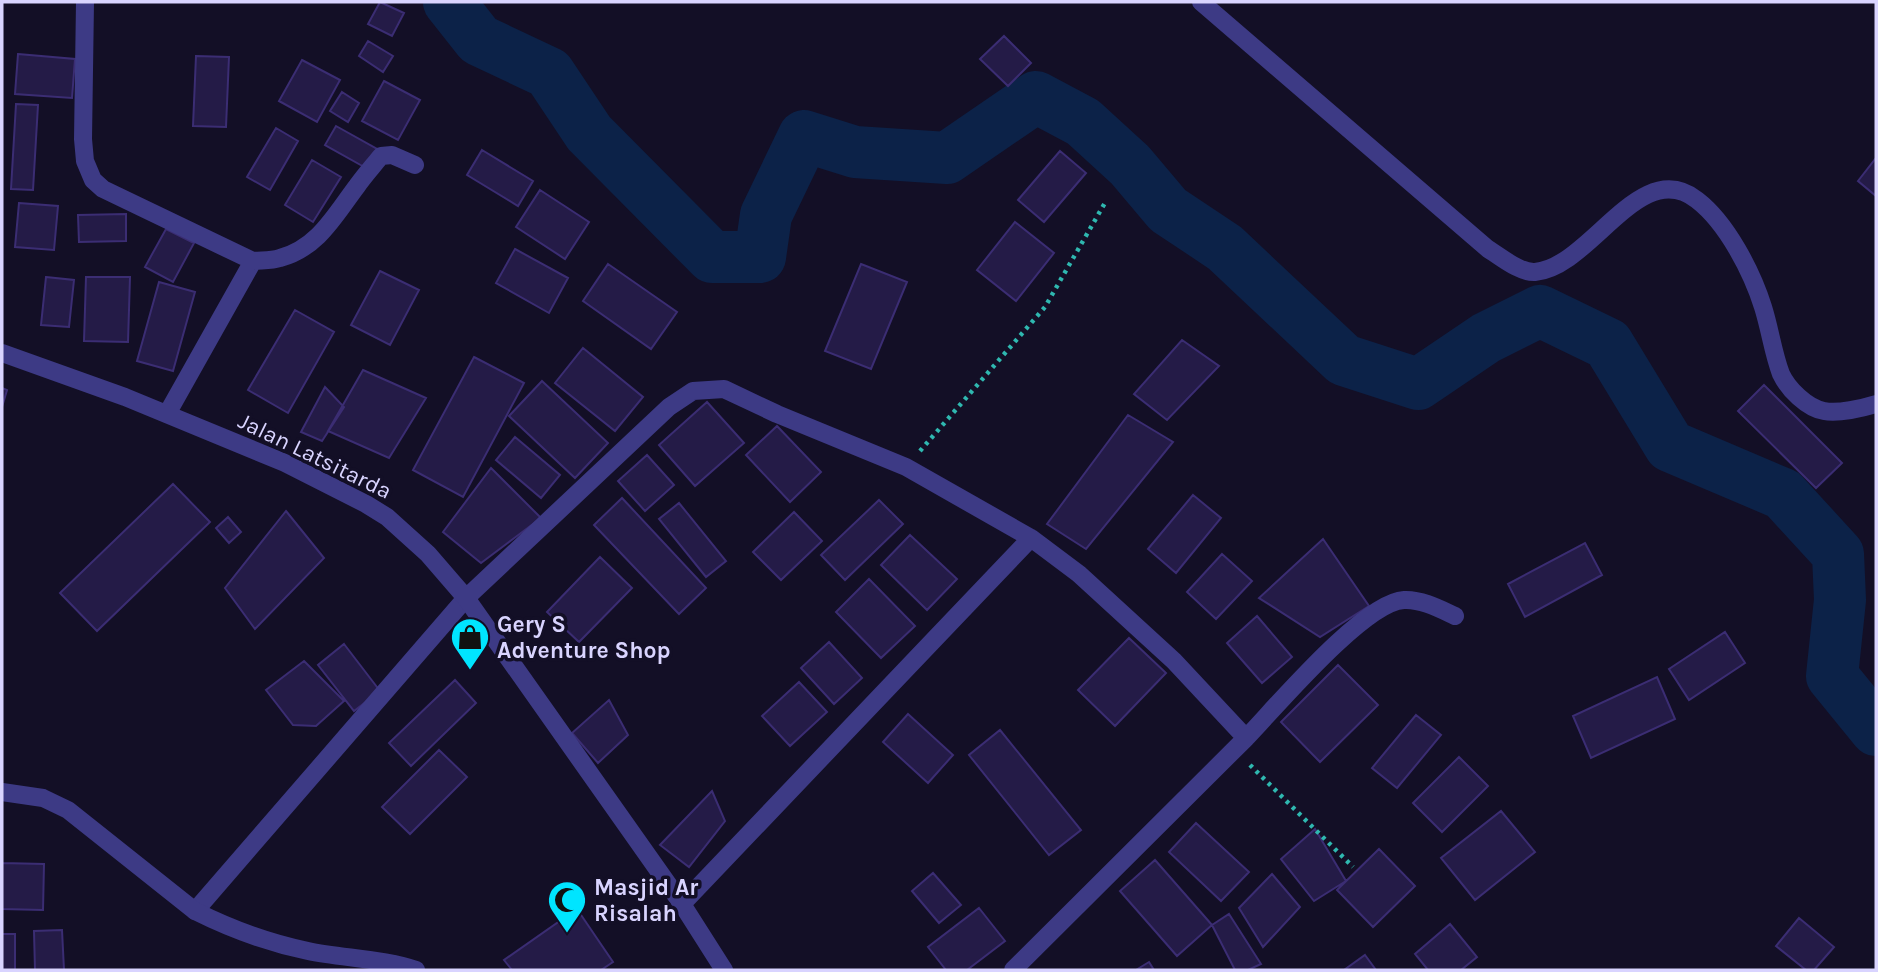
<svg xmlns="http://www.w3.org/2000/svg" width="1878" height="972" viewBox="0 0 1878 972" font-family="Karla,sans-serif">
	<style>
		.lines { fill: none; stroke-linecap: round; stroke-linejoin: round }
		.river { stroke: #0c2248; stroke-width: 52 }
		.building { fill: #241b47; stroke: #3b2d73; stroke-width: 2 }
		.path { stroke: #2fb8b0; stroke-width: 4.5; stroke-dasharray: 3.5 5; stroke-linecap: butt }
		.lane { stroke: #3d3a85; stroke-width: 18 }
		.street { stroke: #3d3a85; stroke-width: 18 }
		.labels { text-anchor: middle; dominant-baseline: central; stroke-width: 7; stroke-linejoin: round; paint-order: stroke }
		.street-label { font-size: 23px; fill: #d9d4ff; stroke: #130f26 }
		.poi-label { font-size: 23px; font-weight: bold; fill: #d9d4ff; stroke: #130f26; text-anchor: start }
	</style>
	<rect width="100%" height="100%" fill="#130f26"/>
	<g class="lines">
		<!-- river -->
		<path class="river" d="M449 2 479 40 549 73 589 133 712 257H760L766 215 804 136 855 152 947 158 1036 97 1083 122 1130 165 1168 210 1225 248 1344 360 1418 384 1486 338 1540 311 1608 344 1670 446 1783 494 1838 554 1840 600 1832 676 1876 730"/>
	</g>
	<!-- building -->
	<path class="building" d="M380 2 404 13 392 36 368 24Z
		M1004 36 1031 63 1008 86 980 59Z
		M368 41 393 56 383 72 359 56Z
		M18 54 75 59 72 98 15 94Z
		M196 56 229 57 226 127 193 126Z
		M302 60 340 80 317 122 279 101Z
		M384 81 420 100 398 140 362 121Z
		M342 92 359 103 348 122 330 111Z
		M16 104 38 105 33 190 11 189Z
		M336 126 377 149 366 168 325 145Z
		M276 128 298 141 270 190 247 177Z
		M482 150 533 181 518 206 467 175Z
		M1060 151 1086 173 1044 222 1018 200Z
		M1876 158V196L1858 181Z
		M312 160 341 177 313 222 285 205Z
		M540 190 589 222 565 259 516 227Z
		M19 203 58 206 54 250 15 247Z
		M126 214V241L79 242 78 215Z
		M1015 222 1054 253 1016 301 977 270Z
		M166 229 194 243 173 282 145 267Z
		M515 249 568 278 549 313 496 283Z
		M608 264 677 312 651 349 583 301Z
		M861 264 907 282 871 369 825 351Z
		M380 271 419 290 390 345 351 325Z
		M46 277 74 280 69 327 41 325Z
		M86 277H130L128 342 84 341Z
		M159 282 195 292 173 371 137 361Z
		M295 310 334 332 288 413 248 390Z
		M1182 340 1219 366 1167 420 1134 394Z
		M583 348 643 397 615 431 555 383Z
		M474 357 524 383 463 497 413 470Z
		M363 370 426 398 389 458 328 431Z
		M542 381 608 443 575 478 509 416Z
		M1764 385 1842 463 1816 488 1738 411Z
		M325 387 344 407 322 441 301 432Z
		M2 388 7 390 2 407Z
		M707 402 744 443 695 486 659 445Z
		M1128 415 1173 442 1086 549 1047 524Z
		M777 426 821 472 790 502 746 455Z
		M515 437 560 475 541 498 496 460Z
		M647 455 674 485 645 511 618 481Z
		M491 468 541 518 481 563 443 532Z
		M173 484 210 522 97 631 60 593Z
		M1193 495 1221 518 1176 573 1148 549Z
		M622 498 706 588 679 614 594 525Z
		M879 500 903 524 845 580 821 555Z
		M679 503 726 561 706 577 659 519Z
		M286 511 324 558 255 629 225 588Z
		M794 512 822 541 781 580 753 552Z
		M228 517 241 532 229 543 216 528Z
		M910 535 957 579 927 610 881 565Z
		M1323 539 1369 606 1320 637 1259 598Z
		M1585 543 1602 575 1525 617 1508 584Z
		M1222 554 1252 581 1216 619 1187 592Z
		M600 557 632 588 579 642 547 612Z
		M869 579 915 626 881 658 836 612Z
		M1257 616 1292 657 1262 683 1227 643Z
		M1725 632 1745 663 1689 700 1669 669Z
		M1129 638 1166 673 1115 726 1078 690Z
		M829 642 862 678 834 704 801 668Z
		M344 644 380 691 354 711 318 665Z
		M304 661 344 701 316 726 293 725 266 690Z
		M1338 665 1378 705 1320 762 1281 722Z
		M1657 677 1675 719 1591 758 1573 716Z
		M455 680 476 703 411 766 389 743Z
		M799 682 827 712 790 746 762 716Z
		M609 700 628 735 598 763 572 733Z
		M908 714 953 755 928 783 883 742Z
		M1416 715 1441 735 1397 788 1372 768Z
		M1000 730 1081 830 1049 855 969 755Z
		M439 750 467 777 410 834 382 807Z
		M1459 757 1488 786 1442 832 1413 803Z
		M712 791 725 821 689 867 660 845Z
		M1501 811 1535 852 1475 900 1441 858Z
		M1196 823 1249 872 1221 901 1169 852Z
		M1315 829 1346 881 1314 901 1281 859Z
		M2 837V863L44 864 43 910 2 909Z
		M1379 849 1415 886 1373 927 1337 890Z
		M1155 860 1212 925 1177 956 1120 891Z
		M933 873 961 905 939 923 912 891Z
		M1272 874 1300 907 1263 947 1239 908Z
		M979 908 1005 941 967 970H946L928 947Z
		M577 909 613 962 601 970H512L504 960Z
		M1229 914 1261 964 1248 970H1235L1212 925Z
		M1799 918 1834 947 1814 970H1806L1776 946Z
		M1450 924 1477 957 1461 970H1428L1415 954Z
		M62 930 64 970H35L34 931Z
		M2 934H15V970H2Z
		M1365 955 1376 970H1344Z
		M1149 962 1154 970H1136Z"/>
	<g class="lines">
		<!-- path -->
		<path class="path" d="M920 451 1045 307 1106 201
			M1250 765 1353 867"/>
		<!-- lane -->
		<path class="lane" d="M195 911 466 598"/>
		<!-- street -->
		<path class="street" d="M85 2 83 139 85 161 93 180 103 189 253 261C261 260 271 261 280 258 318 248 335 215 357 186 364 176 373 166 381 156L392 155 415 165
			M1201 2 1488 249C1501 257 1520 273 1535 272 1591 267 1640 155 1697 200 1727 223 1752 272 1763 307 1770 329 1773 353 1781 374 1788 389 1807 408 1824 411 1838 414 1863 408 1876 404
			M2 353 125 397 285 463 366 504 387 517 428 554 466 598 682 904 724 970
			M167 414 253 261
			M466 598 669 407 693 391 724 389 777 414 906 467 1031 538 1079 574 1174 661 1246 738C1276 707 1364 602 1404 600 1421 599 1440 609 1455 616
			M2 792 43 798 68 810 195 911C231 929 269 943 308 951 340 958 387 959 416 970
			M682 904 1031 538
			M1013 970 1246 738"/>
	</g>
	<!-- icons -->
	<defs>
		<g id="shop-pin" transform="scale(2.0125)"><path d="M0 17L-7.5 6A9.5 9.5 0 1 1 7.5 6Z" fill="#00e5ff" stroke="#130f26"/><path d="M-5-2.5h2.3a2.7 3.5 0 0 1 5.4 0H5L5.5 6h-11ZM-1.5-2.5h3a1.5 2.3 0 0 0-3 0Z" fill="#111"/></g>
		<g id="mosque-pin" transform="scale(2.0125)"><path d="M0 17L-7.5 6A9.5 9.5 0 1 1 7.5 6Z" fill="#00e5ff" stroke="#130f26"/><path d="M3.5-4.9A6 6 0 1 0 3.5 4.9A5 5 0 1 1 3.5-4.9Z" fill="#111"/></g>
	</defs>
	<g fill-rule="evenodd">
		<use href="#shop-pin" x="470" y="637"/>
		<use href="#mosque-pin" x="567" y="900"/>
	</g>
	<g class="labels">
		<!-- street labels -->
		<g class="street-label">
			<text transform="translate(315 456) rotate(26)">Jalan Latsitarda</text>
		</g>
		<!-- poi labels -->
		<g class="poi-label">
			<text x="497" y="624">Gery S<tspan x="497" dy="26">Adventure Shop</tspan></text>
			<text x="594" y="887">Masjid Ar<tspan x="594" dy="26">Risalah</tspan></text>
		</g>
	</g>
	<!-- border -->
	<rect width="1878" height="972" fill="none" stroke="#d9d4ff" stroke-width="7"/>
</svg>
